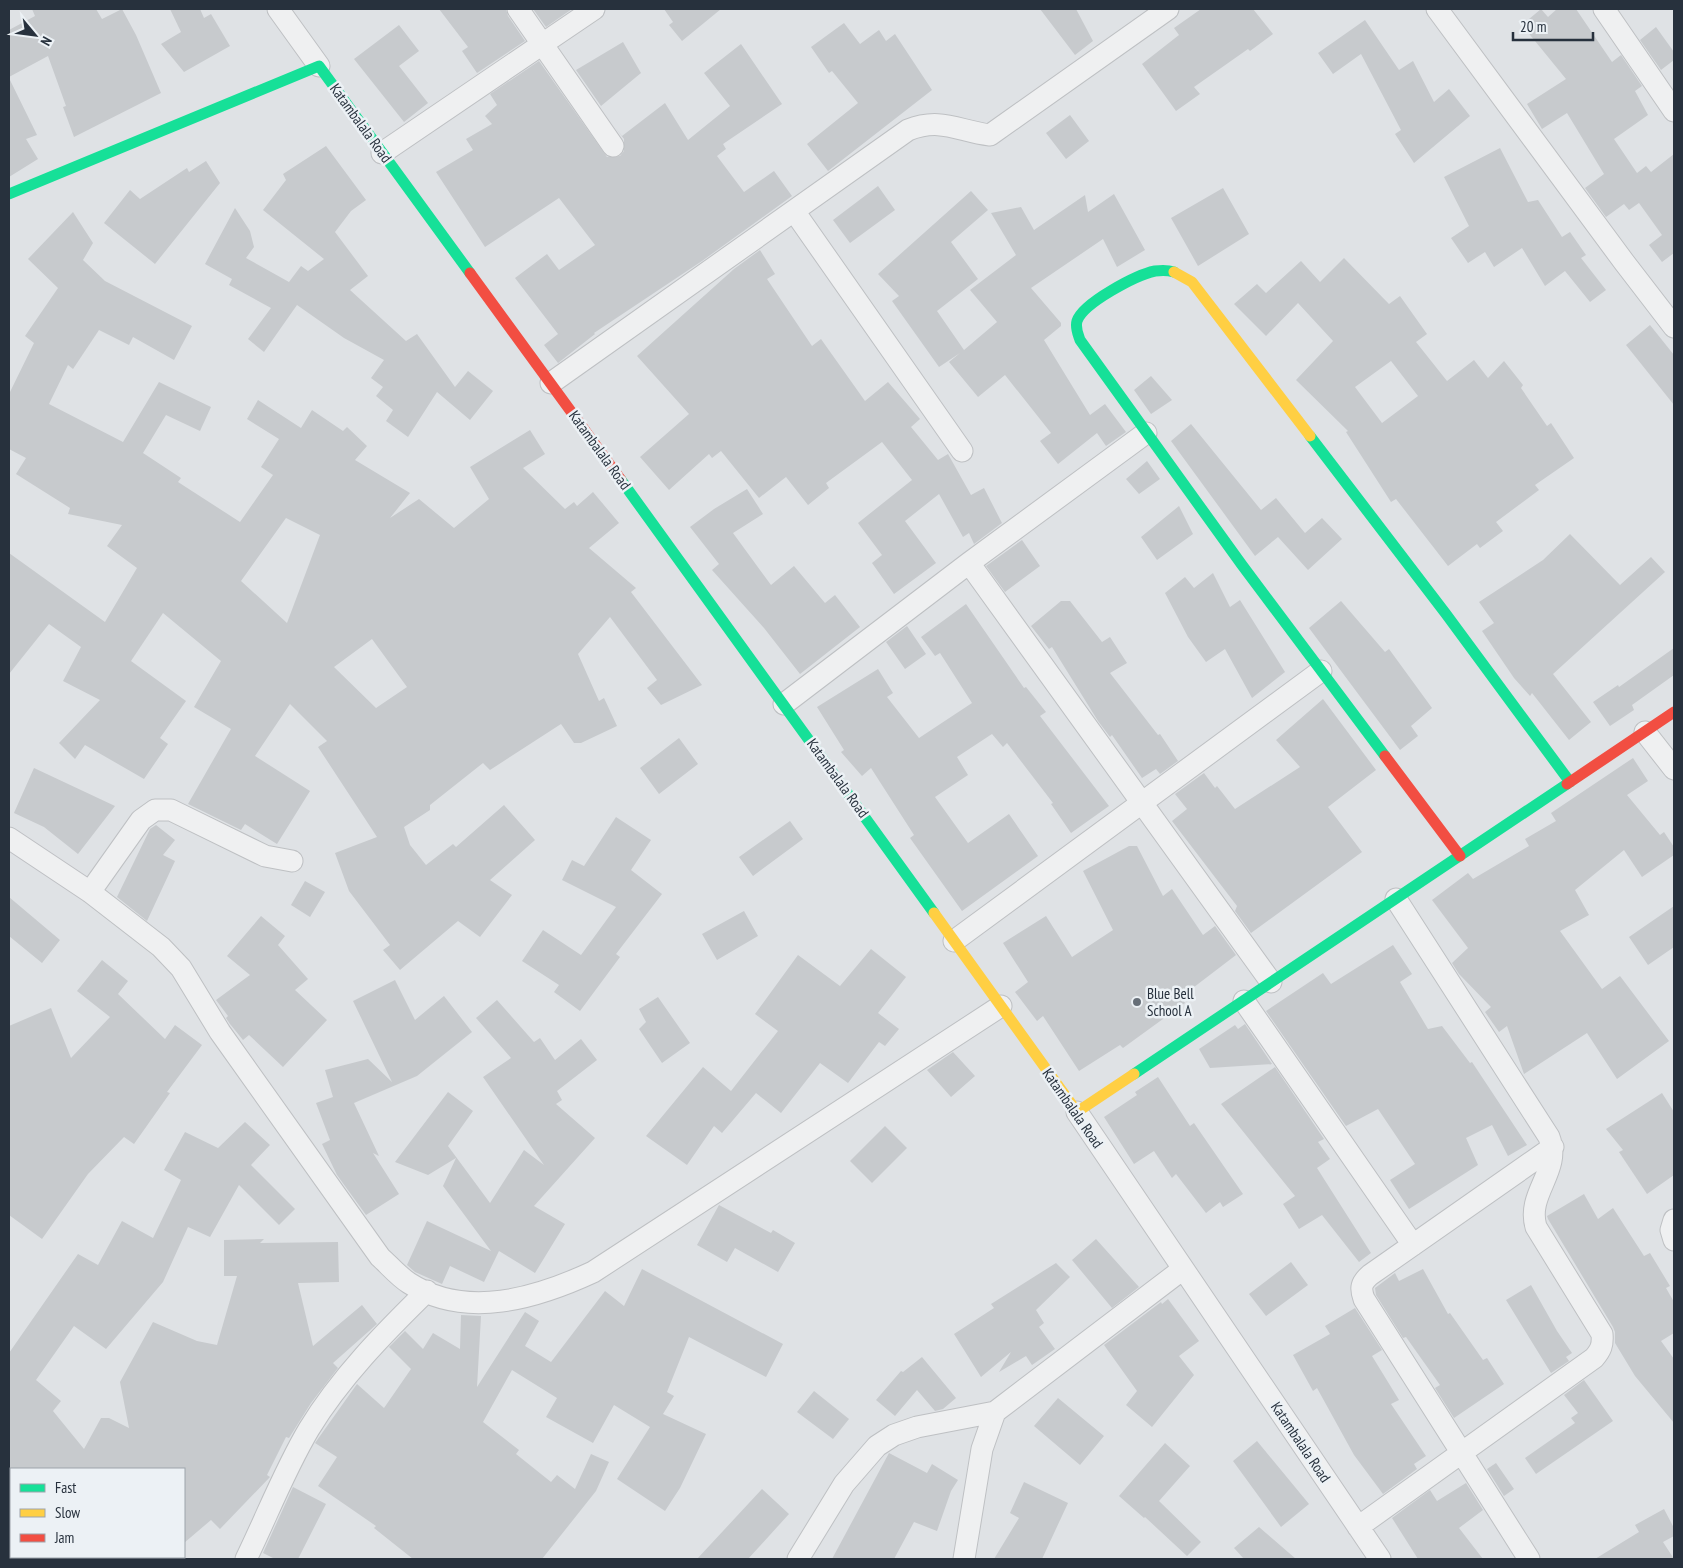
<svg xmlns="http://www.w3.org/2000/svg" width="1683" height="1568" viewBox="0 0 1683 1568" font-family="'PT Sans Narrow',sans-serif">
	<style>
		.building { fill: #c7cacd; fill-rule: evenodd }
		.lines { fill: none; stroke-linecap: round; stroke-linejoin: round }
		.street-casing { stroke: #bec0c3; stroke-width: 23 }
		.street { stroke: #eff0f1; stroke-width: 21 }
		.fast { stroke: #16e098; stroke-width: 11 }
		.slow { stroke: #ffcf43; stroke-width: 11 }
		.jam { stroke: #f24e42; stroke-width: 11 }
		.poi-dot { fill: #676f78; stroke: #ecf1f5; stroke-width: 2 }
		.labels { text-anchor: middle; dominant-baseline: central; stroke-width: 5; stroke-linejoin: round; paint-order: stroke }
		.street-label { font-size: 15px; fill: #27313d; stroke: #ecf1f5 }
		.poi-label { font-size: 15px; fill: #27313d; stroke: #ecf1f5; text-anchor: start }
	</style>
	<rect width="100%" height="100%" fill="#dfe2e5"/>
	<!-- building -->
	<path class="building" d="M32 9H96L102 19 122 9 136 35 161 93 74 137 63 107 66 106 48 56 9 77V30L35 16Z
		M170 9H200L204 18 211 14 230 46 184 72 161 44 181 32Z
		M439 9H506L508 16 525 41 477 73 462 51 468 47Z
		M533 9H572L546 27Z
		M664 9H721L682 41 669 25 673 22Z
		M1040 9H1076L1093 41 1075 55Z
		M1201 9H1253L1273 34 1250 51 1248 49 1194 87 1200 94 1176 111 1142 64 1179 35 1174 28Z
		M1541 9 1548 17 1557 9H1576L1612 62 1621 55 1642 86 1635 91 1648 115 1614 139 1637 173 1646 166 1651 172 1674 154V253L1662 262 1649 245 1662 235 1639 203 1629 210 1624 204 1606 217 1585 188 1604 174 1567 113 1542 129 1527 104 1566 79 1522 25Z
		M1365 20 1399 70 1413 61 1434 102 1449 89 1470 116 1414 163 1395 134 1401 130 1361 54 1333 74 1318 53Z
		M844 23 860 44 879 30 886 41 895 34 932 90 828 171 807 144 858 103 832 71 829 73 811 47Z
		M399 25 419 51 399 66 428 103 404 122 354 59Z
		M1656 27 1674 52V60L1661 70 1640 40Z
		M623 42 641 73 601 106 576 70Z
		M741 44 782 104 723 144 726 149 717 156 744 192 774 171 792 196 702 261 594 333 595 334 558 363 544 345 558 334 515 278 547 254 559 270 595 245 559 198 485 247 436 172 473 150 466 139 492 124 485 116 497 105 490 94 539 61 607 157 620 156 624 151V139L615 127 622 136 665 103 688 140 730 106 704 73Z
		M9 78 37 135 26 139 38 159 9 177Z
		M1070 115 1089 141 1066 159 1046 133Z
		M326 146 366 200 351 211 335 232 368 276 350 290 406 341 417 334 455 387 468 371 493 391 470 420 437 392 408 437 386 421 393 410 376 396 383 387 371 378 384 360 344 338 297 305 264 352 248 339 271 308 229 285 232 279 205 264 235 208 250 231 254 247 246 258 289 282 301 266 308 271 324 259 263 210 286 180 283 174Z
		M1500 148 1528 202 1538 200 1562 237 1570 232 1586 255 1581 258 1606 290 1590 302 1565 271 1545 286 1522 248 1494 267 1485 252 1468 263 1451 238 1469 226 1444 177Z
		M206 161 220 183 155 264 104 223 130 190 140 199 187 168 189 172Z
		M878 186 895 210 850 243 833 220Z
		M1223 188 1249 234 1198 266 1171 218Z
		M971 191 988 210 951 242 978 279 937 311 964 350 997 322 970 290 1016 255 991 213 1021 207 1034 230 1085 195 1088 212 1114 194 1145 250 1117 267 1103 239 1031 288 1061 323V326L1044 340 1090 415 1105 404 1126 432 1106 446 1097 433 1058 464 1040 441 1051 433 1005 375 978 397 949 362 960 353 939 367 892 301 899 296 878 274Z
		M73 212 93 243 83 260 105 281 192 326 174 360 133 337 129 345 99 330 73 369 68 365 49 404 123 442 159 382 211 407 200 431 166 415 143 453 181 478 178 482 240 522 273 475 261 467 279 439 247 419 258 400 301 428 312 410 343 431 347 427 367 446 355 460 410 493 390 518 419 499 454 528 489 499 470 467 530 430 545 454 523 468 565 509 574 502 577 506 593 492 619 523 589 548 636 588 631 592 702 685 661 705 647 688 657 680 610 617 578 654 599 701 604 698 617 726 581 743H574L561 724 490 770 483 763 430 805V810L404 827 410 845 426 865 453 844 456 847 504 805 535 840 490 880 512 895 480 937 458 921 400 970 383 950 390 945 349 891 335 853 377 837 318 747 327 741 290 704 255 756 310 791 277 844 245 824 241 830 188 804 231 729 194 707 221 661 163 613 131 661 186 701 160 738 168 744 144 779 85 745 75 759 59 743 100 700 63 681 81 647 49 624 9 674V553L105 622 137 568 107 546 122 525 68 514 70 508 16 474 26 458 9 449V394L34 343 25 336 58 288 28 259ZM286 518 320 535 287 623 241 581ZM372 639 407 687 376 708 334 667Z
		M760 250 775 274 767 279 812 346 821 339 865 401 888 382 920 419 911 427 938 460 948 454 971 495 984 488 1002 523 974 544 969 533 963 537 939 494 905 521 936 563 894 594 872 563 882 555 858 523 912 480 882 442 826 483 829 488 808 505 786 477 759 498 721 451 712 458 709 454 669 490 640 457 689 414 637 356 734 269Z
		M1344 258 1389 304 1400 296 1427 334 1416 342 1447 381 1474 360 1488 378 1504 361 1523 385 1521 388 1547 426 1551 423 1574 458 1535 485 1539 490 1496 522 1503 531 1480 548 1477 544 1448 566 1396 499 1391 502 1346 432 1348 431 1296 380 1333 341 1298 303 1266 336 1234 304 1257 284 1266 293 1301 261 1320 282ZM1391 361 1418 396 1382 423 1355 387Z
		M1650 325 1674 355V405L1626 345Z
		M1151 376 1172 400 1151 414 1134 390Z
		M1191 424 1261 510 1276 498 1305 533 1322 518 1342 539 1308 570 1278 537 1255 556 1171 441Z
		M1147 461 1160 479 1139 494 1126 479Z
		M747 489 763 514 733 533 771 585 794 566 825 603 835 595 860 627 800 674 764 628 712 570 719 564 690 527 714 509Z
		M1179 506 1193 534 1157 560 1141 537Z
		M1570 534 1620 585 1651 557 1665 572 1553 674 1591 722 1569 740 1532 693 1530 696 1514 678 1482 631 1494 623 1479 602 1543 560Z
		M1022 540 1040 566 1005 592 986 566Z
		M1213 573 1230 607 1240 600 1285 672 1252 698 1225 649 1206 662 1188 637 1165 593 1185 577 1194 588Z
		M1061 601H1070L1102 642 1110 637 1127 663 1110 673 1158 735 1160 734 1178 761 1160 774 1156 769 1142 778 1112 735 1110 737 1098 721 1052 647 1049 649 1031 626Z
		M1341 601 1385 652 1389 649 1432 708 1411 726 1418 736 1400 750 1309 628Z
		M966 604 1024 688 1026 687 1046 712 1040 716 1109 806 1071 833 1051 804 1053 803 1007 743 1003 747 992 734 957 757 968 775 935 797 968 843 1009 814 1038 856 962 911 910 838 914 835 871 768 862 776 841 752 844 750 817 707 878 669 893 693 887 697 919 738 972 703 940 653 935 656 921 637Z
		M907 626 926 654 905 669 886 642Z
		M1674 648V675L1632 705 1634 710 1610 726 1593 702 1618 685 1619 687Z
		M1323 699 1376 770 1328 807 1362 852 1251 933 1235 911 1237 906 1172 821 1187 809 1175 794 1204 773 1215 788 1217 786 1235 809 1300 767 1276 740Z
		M679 738 698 764 659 794 640 768Z
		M1633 758 1648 781 1627 795 1660 835 1664 832 1674 847V855L1642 877 1624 850 1575 890 1589 915 1560 931 1602 989 1620 976 1669 1041 1617 1079 1587 1033 1524 1074 1507 1026 1499 1032 1485 1012 1491 1007 1459 974 1452 963 1468 948 1432 900 1468 873 1473 879 1529 846 1525 839 1556 821 1551 813Z
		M34 768 115 806 78 854 44 827 14 813Z
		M616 817 651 840 631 870 662 894 616 954 620 957 580 1011 554 992 559 985 522 961 543 930 581 955 616 907 562 880 572 860 584 866Z
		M790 821 803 839 753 876 739 857Z
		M156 825 175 840 163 855 175 861 147 921 117 897 150 829Z
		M1129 846H1137L1163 896 1172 889 1203 935 1215 926 1236 955 1181 997 1185 1003 1123 1048 1120 1045 1079 1071 1043 1016 1037 1021 1015 992 1028 982 1003 943 1046 916 1072 957 1113 930 1083 871Z
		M305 881 325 892 310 917 291 905Z
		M9 897 60 940 42 963 9 936Z
		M1674 906V947L1648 965 1629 937Z
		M744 911 758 936 717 960 702 934Z
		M261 916 285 936 278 945 308 979 295 990 327 1020 283 1067 249 1035 243 1040 230 1024 226 1018 228 1016 216 1000 250 975 227 956Z
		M1393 945 1412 974 1400 982 1428 1029 1442 1026 1470 1063 1472 1062 1527 1145 1508 1156 1492 1125 1466 1138 1478 1165 1409 1209 1390 1180 1415 1164 1378 1109 1346 1126 1266 1011 1323 973 1331 984Z
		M871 949 906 977 878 1013 899 1029 885 1046 879 1042 848 1083 820 1063 781 1113 756 1093 722 1133 714 1126 687 1165 646 1136 703 1067 731 1091 778 1031 755 1014 798 955 840 986Z
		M102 960 128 981 118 994 165 1039 175 1025 202 1045 167 1092 170 1093 134 1144 124 1137 88 1174 42 1239 9 1215V1026L51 1008 71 1058 110 1017 77 991Z
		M395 980 415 1020 444 996 472 1032 417 1076 354 1103 379 1156 373 1153 399 1194 366 1215 337 1175 322 1144 330 1140 316 1103 333 1097 325 1070 368 1059 392 1082 353 1001Z
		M658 997 690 1043 662 1063 639 1029 646 1022 639 1009Z
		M497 1000 534 1042 540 1038 555 1060 581 1039 597 1060 557 1091 562 1100 556 1104 595 1138 534 1206 565 1224 535 1273 499 1251 484 1282 450 1266 442 1284 415 1272 407 1265 427 1221 491 1251 443 1186 456 1158 428 1175 395 1162 448 1092 473 1111 448 1146 490 1203 524 1150 544 1165 483 1077 511 1058 476 1018Z
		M1245 1024 1272 1064 1210 1068 1199 1049 1235 1025 1238 1029Z
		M953 1052 975 1076 951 1097 927 1070Z
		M1275 1067 1324 1139 1318 1142 1330 1159 1317 1168 1371 1253 1359 1262 1322 1215 1299 1229 1283 1204 1295 1196 1221 1104Z
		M1158 1077 1190 1126 1194 1123 1243 1194 1223 1207 1220 1202 1206 1213 1176 1174 1172 1178 1154 1151 1134 1164 1104 1117 1137 1095 1135 1092Z
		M1662 1093 1674 1112V1175L1647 1194 1619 1152 1623 1150 1606 1129Z
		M245 1122 270 1145 251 1165 295 1209 279 1225 239 1185 210 1237 188 1227 163 1282 106 1349 74 1326 36 1380 61 1401 53 1411 84 1449 101 1418H109L129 1428 120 1382 153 1322 197 1341 217 1345 237 1276H224V1240L264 1239 260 1243 338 1242 339 1282 298 1283 313 1346 362 1305 377 1324 333 1363 338 1368 311 1403 289 1438 286 1437 267 1475 270 1477 220 1529 211 1520 184 1543V1469H9V1353L78 1254 98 1265 122 1221 153 1238 181 1180 164 1170 185 1132 218 1148Z
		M885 1126 907 1148 872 1183 850 1161Z
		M1584 1194 1598 1219 1613 1208 1644 1256 1650 1253 1670 1286 1666 1288 1674 1302V1333L1661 1341 1674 1359V1423L1635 1376 1615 1343V1332L1613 1327 1548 1219 1547 1216Z
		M719 1205 771 1233 773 1230 795 1243 778 1272 735 1248 727 1262 697 1245Z
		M1096 1239 1139 1287 1112 1308 1072 1260Z
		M1291 1262 1308 1285 1266 1316 1249 1294Z
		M1056 1263 1070 1277 1036 1310 1044 1323 1039 1327 1055 1349 1032 1365 1026 1356 999 1372 1011 1352 981 1377 954 1334 994 1308 991 1304Z
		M642 1269 783 1344 766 1377 689 1337 667 1392 674 1396 663 1414 706 1434 680 1488 665 1511 617 1479 650 1427 614 1405 593 1443 546 1417 557 1398 512 1370 483 1422 519 1450 516 1454 551 1482 557 1475 575 1489 591 1454 609 1462 596 1491 542 1559H413L374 1528 376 1526 318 1486 337 1457 315 1443 357 1384 384 1408 411 1369 389 1347 405 1331 423 1349 433 1333 460 1349 461 1315 481 1316 477 1387 525 1312 539 1321 525 1346 551 1362 605 1291 624 1306Z
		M1423 1269 1448 1314 1450 1313 1483 1360 1487 1358 1504 1384 1454 1418 1435 1388 1440 1385 1406 1337 1403 1338 1376 1295 1375 1288 1395 1273 1399 1281Z
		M1531 1285 1557 1331 1572 1353 1566 1357 1569 1361 1551 1373 1506 1300Z
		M1168 1299 1199 1341 1179 1356 1194 1375 1152 1427 1126 1405 1137 1391 1104 1345 1161 1302 1162 1304Z
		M1355 1308 1382 1350 1372 1356 1399 1400 1391 1404 1426 1456 1414 1464 1417 1469 1383 1494 1354 1455 1317 1388 1313 1391 1293 1355 1330 1334 1325 1326Z
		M922 1357 956 1398 943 1409 935 1411 917 1390 895 1416 876 1400 901 1371 903 1372Z
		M1584 1380 1613 1421 1536 1474 1525 1458 1575 1423 1571 1418 1578 1413 1564 1395Z
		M814 1391 849 1419 833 1439 797 1412Z
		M1058 1398 1104 1436 1080 1465 1034 1426Z
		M1257 1441 1309 1504 1281 1527 1233 1461Z
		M1165 1443 1190 1466 1159 1501 1201 1542 1187 1556 1145 1517 1144 1518 1119 1496Z
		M889 1453 927 1473 932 1464 958 1480 951 1491 937 1531 914 1522 894 1559H832Z
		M1496 1463 1514 1489 1504 1496 1487 1469Z
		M1024 1482 1068 1503 1042 1559H994L1019 1518 1010 1513Z
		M1466 1483 1483 1510 1459 1528 1483 1559H1418L1392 1518 1430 1490 1437 1501Z
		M293 1487 326 1504 298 1559H275L263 1553Z
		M762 1489 789 1514 748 1559H697Z
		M1664 1509 1674 1528V1536L1663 1542 1674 1559H1595L1639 1532 1635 1525Z
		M1259 1527 1296 1559H1244L1234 1548Z"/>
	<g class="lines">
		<!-- street casing -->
		<g class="street-casing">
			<path id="street" d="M278 9 319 66
				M518 9 613 146
				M1437 9 1624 262 1674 327
				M1604 9 1674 111
				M382 153 594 9
				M794 211 962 451
				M551 383 908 130C941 117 958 131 990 135L1168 9
				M969 563 1271 982
				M784 704 969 563 1146 433
				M1645 732 1674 769
				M9 838 90 892 161 947 181 968 220 1032 380 1257C389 1265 398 1276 409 1283 466 1320 537 1298 593 1272L1001 1006
				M90 892 141 820 155 810H171L265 856 292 861
				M954 941 1321 671
				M1244 1001 1413 1245
				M1077 1112 1380 1559
				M1674 1220 1671 1230 1674 1240
				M1358 1527 1594 1358C1601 1350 1603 1345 1602 1334L1536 1227C1526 1193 1562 1171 1549 1137L1396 899
				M246 1559C267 1516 284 1471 309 1429 340 1378 384 1333 427 1291
				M798 1559 844 1484 877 1446 894 1435 917 1427 995 1412 1183 1269
				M964 1559 982 1449 995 1412
				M1529 1559 1364 1299C1360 1288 1361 1283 1370 1275L1553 1147"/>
		</g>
		<!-- street -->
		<use href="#street" class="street"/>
		<!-- fast -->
		<path class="fast" d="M9 194 319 66 470 273
			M1174 272C1168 270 1162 270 1155 271 1136 275 1083 303 1077 321 1075 328 1078 334 1080 340L1242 565 1385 756
			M1310 436 1446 614 1570 782
			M621 480 934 913
			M1134 1074 1567 784"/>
		<!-- slow -->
		<path class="slow" d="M1174 272 1192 282 1310 436
			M934 913 1077 1112 1134 1074"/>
		<!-- jam -->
		<path class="jam" d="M470 273 621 480
			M1385 756 1460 856
			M1567 784 1674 712"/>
	</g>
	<!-- markers -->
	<circle class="poi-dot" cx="1137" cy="1002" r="5"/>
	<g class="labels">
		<!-- street labels -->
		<g class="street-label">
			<text transform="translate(361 123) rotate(54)">Katambalala Road</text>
			<text transform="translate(600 450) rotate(54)">Katambalala Road</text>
			<text transform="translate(838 778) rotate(54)">Katambalala Road</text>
			<text transform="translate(1073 1108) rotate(55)">Katambalala Road</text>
			<text transform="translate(1301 1442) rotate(56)">Katambalala Road</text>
		</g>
		<!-- poi labels -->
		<g class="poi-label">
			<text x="1147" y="993">Blue Bell<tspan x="1147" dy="17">School A</tspan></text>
		</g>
	</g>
	<!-- border -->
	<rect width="1683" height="1568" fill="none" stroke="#27313d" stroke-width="20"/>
	<!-- legend -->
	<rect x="10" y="1468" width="175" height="90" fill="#ecf1f5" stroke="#9da4ab"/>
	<rect x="20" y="1484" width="25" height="8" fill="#16e098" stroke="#9da4ab"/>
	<text x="55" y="1493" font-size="15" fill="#27313d">Fast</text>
	<rect x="20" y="1509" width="25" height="8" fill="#ffcf43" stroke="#9da4ab"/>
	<text x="55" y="1518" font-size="15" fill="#27313d">Slow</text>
	<rect x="20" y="1534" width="25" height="8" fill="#f24e42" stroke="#9da4ab"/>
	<text x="55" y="1543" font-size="15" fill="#27313d">Jam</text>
	<!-- north arrow -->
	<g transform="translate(35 35) rotate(119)" stroke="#ecf1f5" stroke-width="4" paint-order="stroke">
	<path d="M0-4L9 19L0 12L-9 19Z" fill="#27313d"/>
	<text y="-8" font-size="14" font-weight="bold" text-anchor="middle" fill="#27313d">N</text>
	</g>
	<!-- scale -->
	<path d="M1513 32v8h80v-8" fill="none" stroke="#27313d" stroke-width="2.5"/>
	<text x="1520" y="32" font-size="15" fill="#27313d" stroke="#ecf1f5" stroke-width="4" paint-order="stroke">20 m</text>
</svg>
